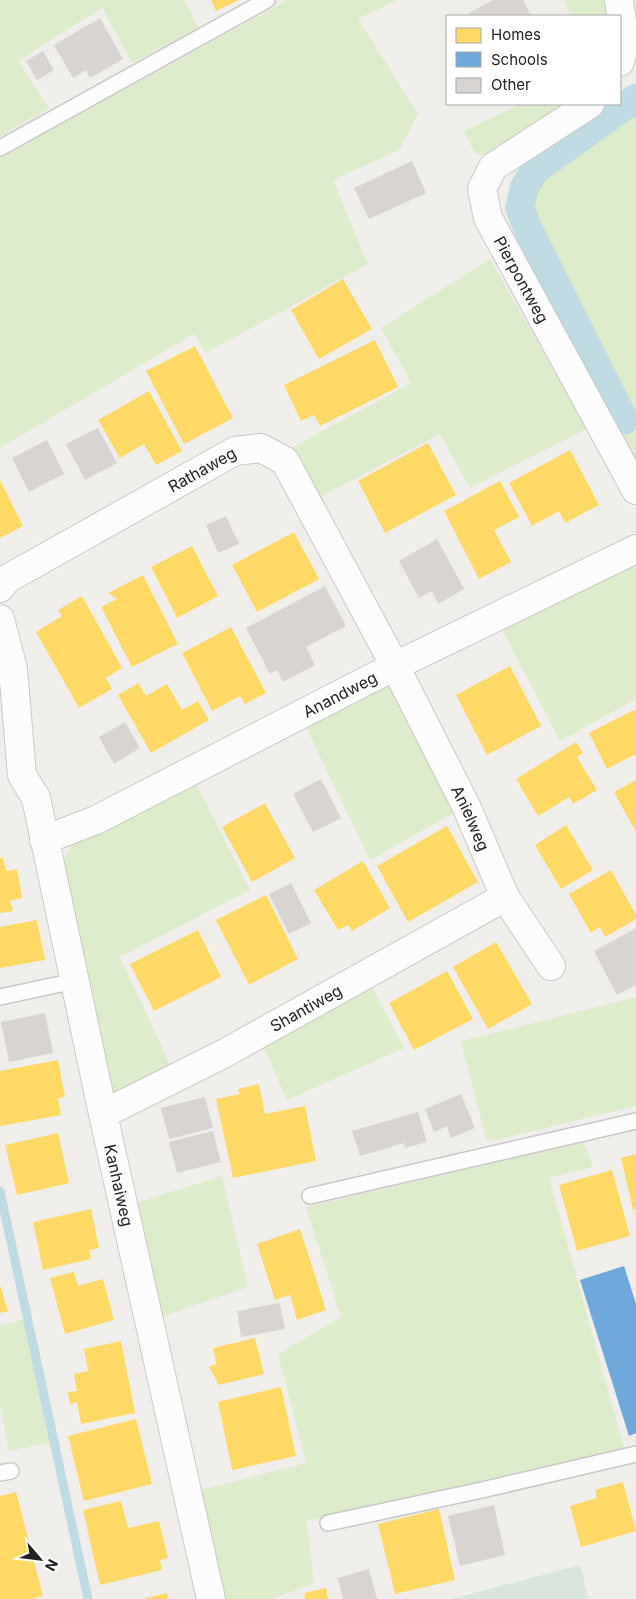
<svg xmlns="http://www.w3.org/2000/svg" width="636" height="1599" viewBox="0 0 636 1599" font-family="Inter,sans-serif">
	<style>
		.grass { fill: #ddeccb }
		.wetland { fill: #d9e6de }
		.homes { fill: #ffd966 }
		.schools { fill: #6fa8dc }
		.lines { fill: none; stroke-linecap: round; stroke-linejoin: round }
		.stream { stroke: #bfdbe3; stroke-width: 9 }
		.canal { stroke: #bfdbe3; stroke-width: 29 }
		.building { fill: #d7d4d2 }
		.service-casing { stroke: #c9c8c7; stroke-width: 18 }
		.minor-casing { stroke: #c9c8c7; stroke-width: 30 }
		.service { stroke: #fdfcfc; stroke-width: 15 }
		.minor { stroke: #fdfcfc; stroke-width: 28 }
		.labels { text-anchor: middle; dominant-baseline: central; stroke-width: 5; stroke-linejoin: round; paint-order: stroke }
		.street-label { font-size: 16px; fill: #222; stroke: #fff }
	</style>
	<rect width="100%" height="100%" fill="#f0eeeb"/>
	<!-- grass -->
	<path class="grass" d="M0 0H185L198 28 132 63 102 8 18 61 49 108 0 136Z
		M288 0H397L358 19 418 114 399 150 333 180 368 264 206 353 194 334 0 448V158Z
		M563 0H611L614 16H571Z
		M636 98V467L612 424 624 419 528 229 520 208 524 188 535 170Z
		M521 104H567L491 156 475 154 464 131Z
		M490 259 587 429 470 488 440 434 318 498 291 448 411 383 381 328Z
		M636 561V699L560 741 501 627Z
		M395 681 455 812 370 860 305 725Z
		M197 785 250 890 120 957 171 1067 109 1096 62 861 71 846Z
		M371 985 404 1048 287 1100 261 1041Z
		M636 997V1106L487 1142 461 1041Z
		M584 1142 593 1167 549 1178 624 1448 307 1521 314 1584 271 1599H222L197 1491 306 1463 278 1354 341 1317 306 1207Z
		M222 1176 248 1287 158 1318 133 1204Z
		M27 1319 54 1442 9 1451 0 1404V1325Z"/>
	<!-- wetland -->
	<path class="wetland" d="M580 1565 589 1599H451Z"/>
	<!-- homes -->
	<path class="homes" d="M211 0H239L216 11Z
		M343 279 372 329 319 359 291 310Z
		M375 340 398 387 320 426 314 415 301 421 284 385Z
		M195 346 233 418 184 444 146 371Z
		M149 391 182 451 156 465 144 444 120 458 98 420Z
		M428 443 456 495 385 533 358 481Z
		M570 450 599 505 565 523 559 511 532 526 509 483Z
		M0 480 23 526 0 538Z
		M500 481 519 517 494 530 511 562 479 579 444 511Z
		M294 532 319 579 257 612 232 565Z
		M192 546 218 596 177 618 151 567Z
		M143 575 178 644 132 667 101 607 117 599 108 593Z
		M82 596 122 668 106 678 112 689 79 708 36 632 62 616 58 610Z
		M231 627 266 693 245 704 240 696 212 711 182 653Z
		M510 666 541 726 487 755 456 695Z
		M138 683 146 696 167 684 182 710 198 701 209 720 151 753 118 695Z
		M636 709V754L607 769 589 733Z
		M576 742 583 753 577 757 597 790 573 804 569 797 538 816 516 779Z
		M636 780V832L614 792Z
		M265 803 295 858 252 882 222 827Z
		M566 825 593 870 561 889 535 845Z
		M447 826 478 882 408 922 377 866Z
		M0 858H3L6 871 17 869 22 898 10 901 13 911 0 913Z
		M363 861 390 908 352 931 348 925 338 930 314 890Z
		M611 870 636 915V919L605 937 600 927 591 933 569 894Z
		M266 895 298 959 249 985 216 920Z
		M37 920 45 960 0 968V927Z
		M198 930 221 977 154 1011 130 964Z
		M496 942 532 1004 488 1029 453 967Z
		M447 971 473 1019 414 1050 389 1003Z
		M58 1060 65 1097 58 1098 61 1115 0 1126V1071Z
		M259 1084 265 1114 305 1106 316 1161 233 1178 216 1099 240 1094 238 1089Z
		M58 1133 69 1183 17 1195 5 1145Z
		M636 1154V1209L633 1210 621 1158Z
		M612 1170 630 1236 577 1251 559 1185Z
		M91 1209 99 1248 89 1250 91 1259 43 1270 33 1222Z
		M300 1229 326 1310 297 1320 290 1295 275 1300 257 1244Z
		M74 1272 78 1286 103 1279 114 1320 65 1334 50 1278Z
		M0 1285 8 1311 0 1313Z
		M255 1338 264 1374 219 1385 209 1367 216 1364 213 1348Z
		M121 1341 135 1413 81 1424 77 1402 70 1404 68 1392 77 1391 74 1374 88 1371 84 1349Z
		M281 1387 296 1456 232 1470 218 1402Z
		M136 1419 152 1484 84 1501 68 1436Z
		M623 1482 636 1531 581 1547 570 1506 597 1498 595 1490Z
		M16 1492 43 1596 30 1599H0V1496Z
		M121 1501 128 1528 159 1521 168 1558 160 1560 162 1570 100 1585 83 1510Z
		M439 1509 455 1580 395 1594 378 1524Z
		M326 1588 328 1599H305L304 1593Z
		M167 1593 168 1599H145V1598Z"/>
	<!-- schools -->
	<path class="schools" d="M624 1266 636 1304V1433L629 1436 580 1280Z"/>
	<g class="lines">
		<!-- stream -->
		<path class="stream" d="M0 1191 88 1599"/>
		<!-- canal -->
		<path class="canal" d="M624 420 528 229 520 208 524 188 535 170 636 98"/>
	</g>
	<!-- building -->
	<path class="building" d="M493 0H523L531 16H471L469 13Z
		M100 18 123 59 90 78 86 70 73 78 54 45Z
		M43 51 54 70 37 80 26 61Z
		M412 161 426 193 369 219 354 188Z
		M98 428 117 463 85 480 66 444Z
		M47 440 64 474 29 492 12 458Z
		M226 516 239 544 218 553 206 525Z
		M437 539 464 589 438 604 432 591 419 598 399 561Z
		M325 586 346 626 306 647 315 665 283 682 277 670 270 674 246 628Z
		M125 722 140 748 114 764 99 737Z
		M321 779 341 818 313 832 293 794Z
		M291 883 311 923 289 934 269 894Z
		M636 928V985L617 995 594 951Z
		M45 1013 53 1053 9 1062 1 1022Z
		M461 1094 475 1128 451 1138 447 1126 434 1132 425 1109Z
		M205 1097 213 1128 169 1139 161 1108Z
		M418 1112 427 1142 405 1148 404 1143 360 1156 352 1131Z
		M213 1131 221 1162 177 1173 169 1142Z
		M280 1303 285 1329 241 1337 237 1311Z
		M494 1505 505 1555 460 1566 448 1516Z
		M369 1569 377 1599H343L338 1578Z"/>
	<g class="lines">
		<!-- service casing -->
		<g class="service-casing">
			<path id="service" d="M0 148 267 0
				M0 997 75 981
				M310 1196 636 1121
				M0 1473 11 1471
				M328 1523 482 1490 636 1454"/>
		</g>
		<!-- minor casing -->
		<g class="minor-casing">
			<g id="minor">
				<path d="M619 0 625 43 620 62"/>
				<path id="s1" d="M590 104 493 167 482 189 488 218 636 490"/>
				<path id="s2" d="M0 588 7 579 235 451 261 448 285 461 395 666 467 808 505 897 551 966"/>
				<path id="s3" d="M0 619 13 669 22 775 36 798 103 1114 211 1599"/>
				<path id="s4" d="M44 840 96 820 395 666 636 549"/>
				<path id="s5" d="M103 1114 225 1053 505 897"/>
			</g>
		</g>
		<!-- service -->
		<use href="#service" class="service"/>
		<!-- minor -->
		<use href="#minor" class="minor"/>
	</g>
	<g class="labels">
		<!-- street labels -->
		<g class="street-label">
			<text stroke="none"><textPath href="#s1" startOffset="240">Pierpontweg</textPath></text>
			<text stroke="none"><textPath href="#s2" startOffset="235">Rathaweg</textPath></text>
			<text stroke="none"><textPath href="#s4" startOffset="330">Anandweg</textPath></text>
			<text stroke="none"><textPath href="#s2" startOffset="729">Anielweg</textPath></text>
			<text stroke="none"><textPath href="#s5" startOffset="229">Shantiweg</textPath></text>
			<text stroke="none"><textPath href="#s3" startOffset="581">Kanhaiweg</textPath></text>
		</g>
	</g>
	<!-- legend -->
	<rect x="446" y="15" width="175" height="90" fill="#ffffff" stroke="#a7a7a7"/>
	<rect x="456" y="28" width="25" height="15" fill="#ffd966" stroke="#a7a7a7"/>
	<text x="491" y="40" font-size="15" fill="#222222">Homes</text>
	<rect x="456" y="52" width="25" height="15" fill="#6fa8dc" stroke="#a7a7a7"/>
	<text x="491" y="65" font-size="15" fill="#222222">Schools</text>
	<rect x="456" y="78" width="25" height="15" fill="#d7d4d2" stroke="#a7a7a7"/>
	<text x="491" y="90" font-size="15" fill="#222222">Other</text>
	<!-- north arrow -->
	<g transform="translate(40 1559) rotate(118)" stroke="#ffffff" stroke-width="4" paint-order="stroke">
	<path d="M0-4L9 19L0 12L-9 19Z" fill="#222222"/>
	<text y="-8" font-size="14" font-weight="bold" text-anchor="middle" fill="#222222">N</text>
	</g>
</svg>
